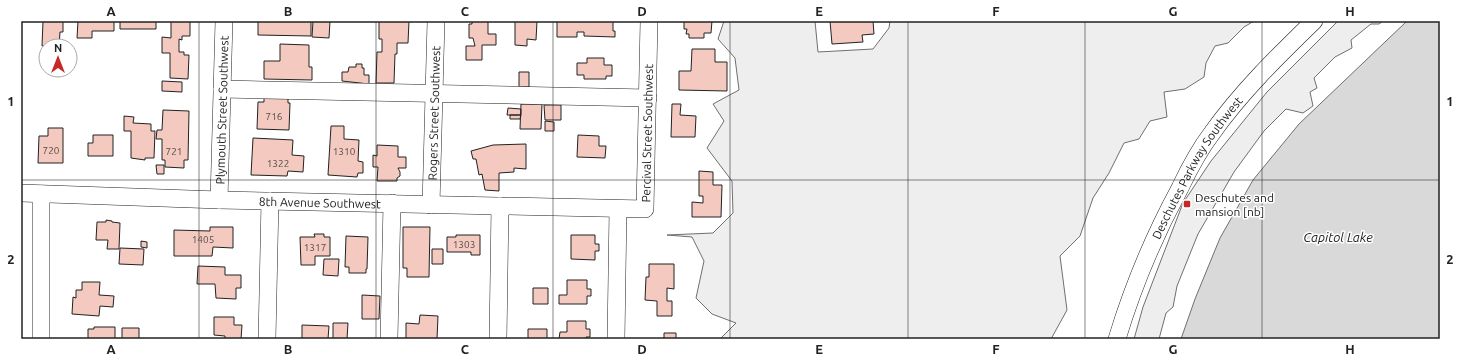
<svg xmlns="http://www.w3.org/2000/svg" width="1461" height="360" viewBox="0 0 1461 360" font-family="Ubuntu,sans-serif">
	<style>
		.green { fill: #eee; stroke: #6f6f6f }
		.water { fill: #d9d9d9; stroke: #6f6f6f }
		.building { fill: #f3c9c0; stroke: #222 }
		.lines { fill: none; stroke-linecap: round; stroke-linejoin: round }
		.minor-casing { stroke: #222; stroke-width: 18 }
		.minor { stroke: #fff; stroke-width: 17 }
		.grid { fill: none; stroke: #222; stroke-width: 1; stroke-opacity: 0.55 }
		.poi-dot { fill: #c62828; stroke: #fff; stroke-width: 1.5 }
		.labels { text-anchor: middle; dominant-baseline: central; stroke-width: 3; stroke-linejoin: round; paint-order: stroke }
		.number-label { font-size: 10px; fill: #564c4a }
		.street-label { font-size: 12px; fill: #222; stroke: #fff }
		.poi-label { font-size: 12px; fill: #222; stroke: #fff; text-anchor: start }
		.water-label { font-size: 13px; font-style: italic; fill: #222; stroke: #fff }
		.neatline { fill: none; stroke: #222; stroke-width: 1.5 }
		.grid-label { font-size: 13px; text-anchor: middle; font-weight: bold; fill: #222 }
	</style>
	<rect width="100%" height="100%" fill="#fff"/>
	<!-- green -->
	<path class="green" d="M724 21H815L818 52 873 49 889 28 890 21H1254L1244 27 1228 43 1215 46 1206 63 1204 77 1185 89 1164 92 1167 117 1150 121 1139 139 1124 143 1109 173 1093 198 1080 236 1060 256 1067 310 1051 339H720L736 323 712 314 696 298 704 261 692 237 667 235 713 233 733 213 732 181 707 148 724 121 713 104 739 90 735 58 718 39Z
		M1338 21H1383L1379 24H1371L1351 40 1352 48 1335 57 1314 78 1317 88 1310 92 1313 106 1303 113 1286 109 1264 131 1234 172 1198 234 1177 286 1173 307 1166 313 1159 339H1134L1143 307 1183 203 1211 161 1267 92Z"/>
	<!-- water -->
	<path class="water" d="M1407 21H1440V339H1181L1195 299 1220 238 1253 180 1299 124Z"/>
	<!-- building -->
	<path class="building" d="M43 21H63V32H60L59 46H42Z
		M78 21H114V31H92V38H77Z
		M120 21H156V29H120Z
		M171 21H190V36H182V40L179 39V52H184V55H189L188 79 170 78V53H162V37L171 38Z
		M258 21H311V36L258 35Z
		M313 21H330L329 38 312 37Z
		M379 21H409L408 43H397V54H395L394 83H376L377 52H382V39H379Z
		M472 21H488V34H496V45H482V60H466V46H475L473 38H469V24H472Z
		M515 21H537L536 40 527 39V46L515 45Z
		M557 21H613V31H615V37L584 36V32H577V37H557Z
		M684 21H712L711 33H704V38H689V34H686L687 29H684Z
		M830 21H873L874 34 862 35 863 42 832 44Z
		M280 44 309 45V67H312V80L264 79V61H280Z
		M692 49H715V62H727V91L679 90V71H691Z
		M587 58H604V65H612V76H606V79H584V75H577V63H587Z
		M356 64H362V68H364V75H369V84L342 81V72H348L349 67H356Z
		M519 72H529V87H519Z
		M162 81 182 82V92L162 91Z
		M264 97 288 98V103H290L289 130 257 129 258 102H264Z
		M521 104H542L541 129H520Z
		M672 104H681L680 115 696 116 695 137H671Z
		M544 105H561V120H545Z
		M508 108 521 109V115H507Z
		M163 110 189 111 188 160H184V168L165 167V160H162V139H156L157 130H162Z
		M510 115H521L520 119H510Z
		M124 116 134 117 133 123 151 124V131H155L154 158H145V160L131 158V131H124Z
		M545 121 554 122V131H545Z
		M331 126H344V139L359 140 358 161 363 162V173H358L357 177 328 175Z
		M48 128H63V163H38L39 136H48Z
		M93 135H113V156H88V143H93Z
		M578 135 599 136V146H606L605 158 577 157Z
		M253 138 293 140 292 155 304 156 303 172 288 171 287 176 251 175Z
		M526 144V169L514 168V172L499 173V191L485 190 482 174 479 175 476 159H473L471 151 493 145Z
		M377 145 398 146V157H406V168H398L400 172V176L397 178V181H377L378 167H373V155L377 156Z
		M156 165H164V174H157Z
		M699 171 713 172V185H722L721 217H692V202L703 203V196H699Z
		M106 220 112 221V222L120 223 119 249H107L108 240H96L97 222H106Z
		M210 227H233V248L213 247 212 256H174V230L210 231Z
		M403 227H430L429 277H407V268H403Z
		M314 234H324V237H330V256H315V265H301L300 237H315Z
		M456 235H480V255H471V252H447V237H456Z
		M571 235H595V244H599V251H595V260L571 259Z
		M346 236 368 237 367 269H366V273H349V267H345Z
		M141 241 147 242V248L141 247Z
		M120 248 144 249 143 265 119 264Z
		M432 249H443V264H432Z
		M324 259H339L338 276 323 275Z
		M649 264H674V289L667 288V301H672V316H657V301L645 300 646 277H649Z
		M198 266 225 267V275H241V288H236V299L216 298 215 284H197Z
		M567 280H587V289H591V296H587V304H559V295H567Z
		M82 282H100L99 295 114 296 113 307 100 306 99 316 72 314 73 297 76 298V290H82Z
		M533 288H548V304H533Z
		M362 295 380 296 379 319H362Z
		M420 315 438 316 437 339H406V323L419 324Z
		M214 317H234V325H242L241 339H225V336L214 335Z
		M567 321H586V329H590V337H586V339H559L560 332H567Z
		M333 323H348L347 339H333Z
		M302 325 329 326 328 339H302Z
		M94 327H115V339H88V329H94Z
		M122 328H139V339H122Z
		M528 329H547V339H528Z
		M664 333H676V339H682H661L664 338Z"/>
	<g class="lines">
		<!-- minor casing -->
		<g class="minor-casing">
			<g id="minor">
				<path d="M222 89 648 98"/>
				<path id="s1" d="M21 193 219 200 645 209 649 21"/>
				<path d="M41 194V339"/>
				<path id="s2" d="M219 200 224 21"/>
				<path id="s3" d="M431 205 436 21"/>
				<path d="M267 339 270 201"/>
				<path d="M389 339 392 203"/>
				<path d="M498 339 500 206"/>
				<path d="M616 339 618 209"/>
				<path id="s4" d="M1117 339C1133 286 1154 236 1180 188 1189 169 1199 150 1212 133 1241 92 1278 56 1314 21"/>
			</g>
		</g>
		<!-- minor -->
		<use href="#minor" class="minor"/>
	</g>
	<!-- grid -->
	<path class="grid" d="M199 21V339M376 21V339M553 21V339M730 21V339M908 21V339M1085 21V339M1262 21V339M21 180H1440"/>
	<!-- markers -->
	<rect class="poi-dot" x="1183" y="200" width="8" height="8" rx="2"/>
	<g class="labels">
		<!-- number labels -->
		<g class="number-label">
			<text x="274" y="116">716</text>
			<text x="51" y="150">720</text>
			<text x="174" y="151">721</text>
			<text x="344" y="151">1310</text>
			<text x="278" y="163">1322</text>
			<text x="203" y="239">1405</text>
			<text x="464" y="244">1303</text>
			<text x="315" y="247">1317</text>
		</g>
		<!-- street labels -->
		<g class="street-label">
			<text stroke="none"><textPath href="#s2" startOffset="90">Plymouth Street Southwest</textPath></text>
			<text stroke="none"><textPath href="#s3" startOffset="92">Rogers Street Southwest</textPath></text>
			<text stroke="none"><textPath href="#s1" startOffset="700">Percival Street Southwest</textPath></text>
			<text stroke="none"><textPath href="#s4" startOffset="190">Deschutes Parkway Southwest</textPath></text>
			<text stroke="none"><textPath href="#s1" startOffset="299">8th Avenue Southwest</textPath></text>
		</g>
		<!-- poi labels -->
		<g class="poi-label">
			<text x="1195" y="197">Deschutes and<tspan x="1195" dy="14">mansion [nb]</tspan></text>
		</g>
		<!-- water labels -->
		<g class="water-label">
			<text x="1338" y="237">Capitol Lake</text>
		</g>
	</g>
	<!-- border -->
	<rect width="1461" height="360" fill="none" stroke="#ffffff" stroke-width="44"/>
	<!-- north arrow -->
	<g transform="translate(58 58)"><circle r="19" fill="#ffffff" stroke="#a7a7a7"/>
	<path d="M0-3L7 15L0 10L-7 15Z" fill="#c62828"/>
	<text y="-6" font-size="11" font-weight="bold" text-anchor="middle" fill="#222222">N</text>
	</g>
	<rect x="22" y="22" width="1417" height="316" class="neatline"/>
	<g class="grid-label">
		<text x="111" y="16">A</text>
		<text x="288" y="16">B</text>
		<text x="465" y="16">C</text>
		<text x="642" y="16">D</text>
		<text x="819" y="16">E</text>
		<text x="996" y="16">F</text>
		<text x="1173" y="16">G</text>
		<text x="1350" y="16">H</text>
		<text x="11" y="106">1</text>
		<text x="1450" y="106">1</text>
		<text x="11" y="264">2</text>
		<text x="1450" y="264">2</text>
		<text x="111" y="354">A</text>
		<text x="288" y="354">B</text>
		<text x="465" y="354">C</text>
		<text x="642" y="354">D</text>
		<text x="819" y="354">E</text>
		<text x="996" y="354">F</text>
		<text x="1173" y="354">G</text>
		<text x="1350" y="354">H</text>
	</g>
</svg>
